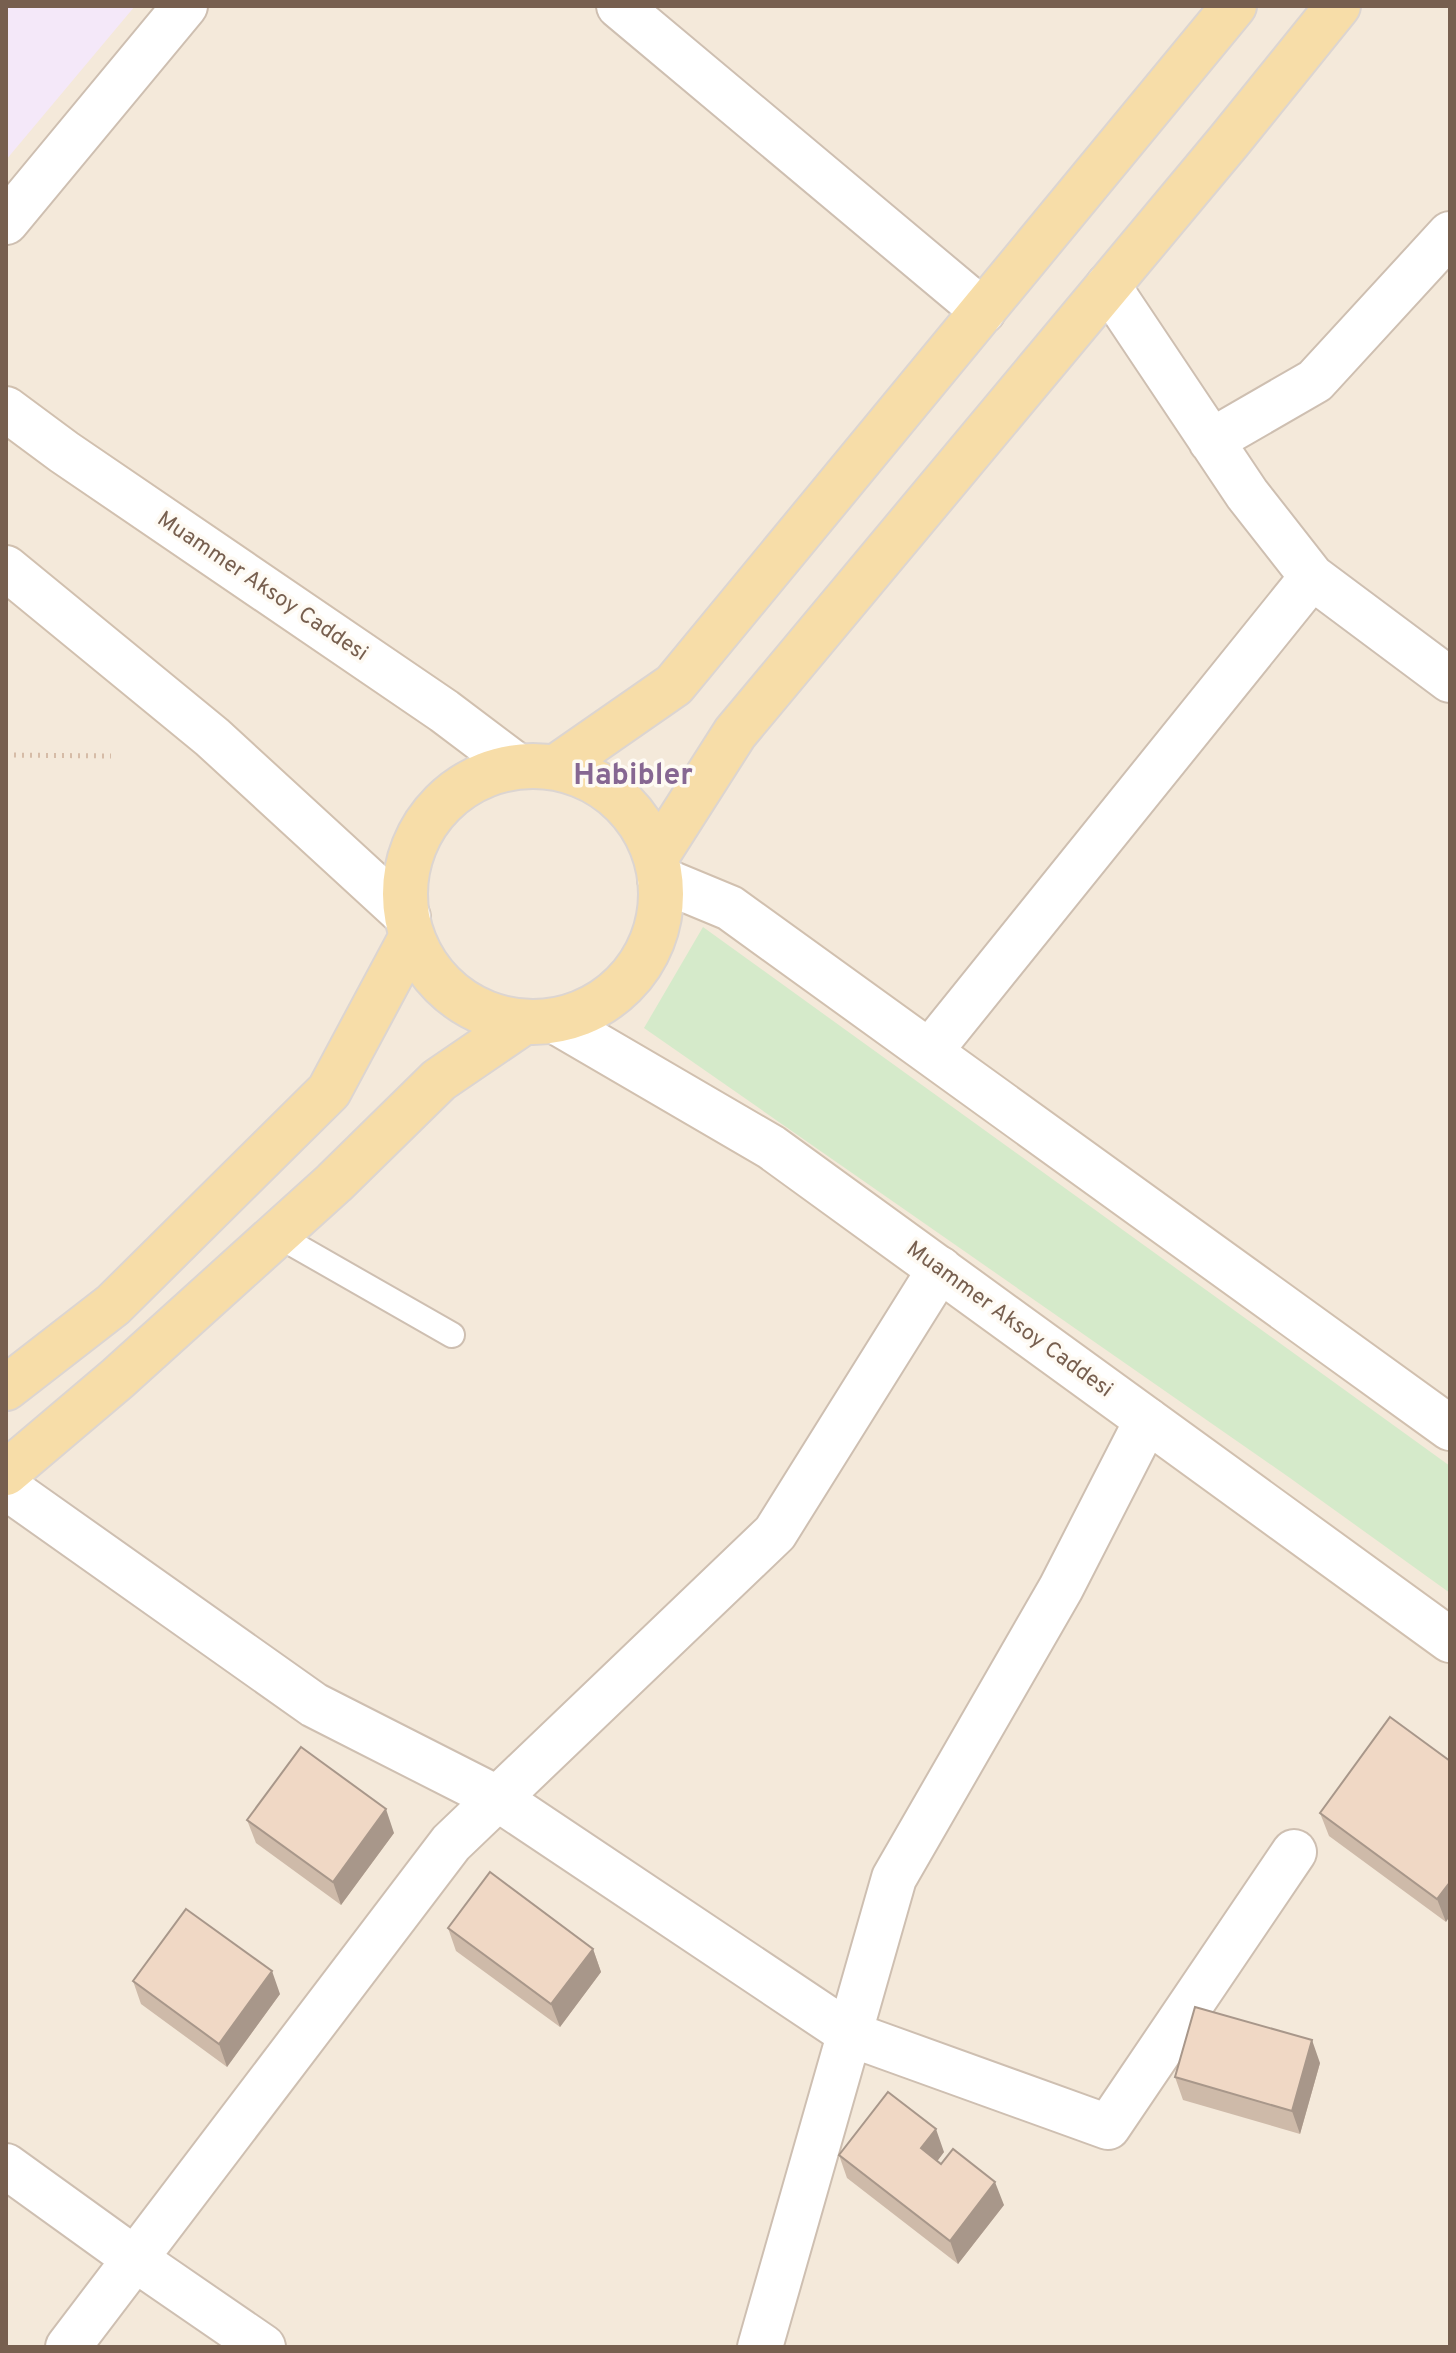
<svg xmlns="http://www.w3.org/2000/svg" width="1456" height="2353" viewBox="0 0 1456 2353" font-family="Overpass,sans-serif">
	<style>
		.residential { fill: #f4e9da }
		.education { fill: #f4e8f9 }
		.green { fill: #d5eaca }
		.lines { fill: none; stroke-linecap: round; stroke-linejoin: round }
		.lane-casing { stroke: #cebfb1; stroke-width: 28 }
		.street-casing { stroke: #cebfb1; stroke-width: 48 }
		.secondary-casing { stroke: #d1c0af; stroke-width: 48 }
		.primary-casing { stroke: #dcd5d1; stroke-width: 48 }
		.path { stroke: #d6bca7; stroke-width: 5; stroke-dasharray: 2 6; stroke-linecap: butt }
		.lane { stroke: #fff; stroke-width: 24 }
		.street { stroke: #fff; stroke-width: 44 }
		.secondary { stroke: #fff; stroke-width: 44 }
		.primary { stroke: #f7dda8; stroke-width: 44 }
		.wall { fill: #cebaa9 }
		.shaded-wall { fill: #a8978a }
		.building { fill: #f0d8c5; stroke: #a8978a; stroke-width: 2 }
		.labels { text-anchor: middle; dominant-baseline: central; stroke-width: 7; stroke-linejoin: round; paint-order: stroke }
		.street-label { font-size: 22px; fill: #775f4f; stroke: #fefaf3 }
		.district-label { font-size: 30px; font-weight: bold; fill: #866792; stroke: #fefaf3 }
	</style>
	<rect width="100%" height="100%" fill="#fcf7ec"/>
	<!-- residential -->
	<path class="residential" d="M6 6H1450V2347H6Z"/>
	<!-- education -->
	<path class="education" d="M6 6H135L6 160Z"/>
	<!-- green -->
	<path class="green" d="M703 927 1450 1466V1593L1290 1478 644 1028Z"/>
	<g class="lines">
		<!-- lane casing -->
		<g class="lane-casing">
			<path id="lane" d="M277 1235 452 1335"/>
		</g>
		<!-- street casing -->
		<g class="street-casing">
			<path id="street" d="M619 6 983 311
				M6 222 185 6
				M1108 286 1247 494 1312 577 1450 680
				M1211 441 1315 381 1450 234
				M930 1051 1312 577
				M6 1487 314 1705 497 1798 850 2034 1108 2127 1294 1852
				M6 2166 135 2259 263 2347
				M68 2347 451 1843 775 1533 940 1269
				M760 2347 894 1878 1061 1588 1147 1420"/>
		</g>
		<!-- secondary casing -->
		<g class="secondary-casing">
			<path id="secondary" d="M6 409 64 452 444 711 517 766
				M6 568 212 737 408 917
				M660 879 730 908 1450 1428
				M555 1021 771 1147 1450 1640"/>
		</g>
		<!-- primary casing -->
		<g class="primary-casing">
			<path id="primary" d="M405 894a128 128 0 1 1 256 0a128 128 0 1 1-256 0Z
				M556 767 674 685 1234 6
				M656 857 735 733 1229 141 1338 6
				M6 1388 113 1305 329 1091 412 936
				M6 1473 117 1379 334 1183 439 1080 524 1022"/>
		</g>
		<!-- path -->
		<path class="path" d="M6 755 111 756"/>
		<!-- lane -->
		<use href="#lane" class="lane"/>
		<!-- street -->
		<use href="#street" class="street"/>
		<!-- secondary -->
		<use href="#secondary" class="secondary"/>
		<!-- primary -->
		<use href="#primary" class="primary"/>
	</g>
	<!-- wall -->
	<path class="wall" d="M1450 1761 1446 1922 1329 1836 1320 1813Z
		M247 1820 394 1833 341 1905 256 1843Z
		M448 1928 593 1949 601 1972 560 2027 456 1951Z
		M133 1981 280 1994 227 2067 141 2004Z
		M1320 2063 1300 2134 1183 2100 1175 2077Z
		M944 2152 937 2161 1004 2205 958 2264 847 2178 839 2155Z"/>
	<!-- shaded-wall -->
	<path class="shaded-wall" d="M386 1809 394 1833 341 1905 333 1882Z
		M1450 1882V1916L1446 1922 1437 1899Z
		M593 1949 601 1972 560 2027 551 2004Z
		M272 1971 280 1994 227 2067 219 2044Z
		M1312 2040 1320 2063 1300 2134 1292 2111Z
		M936 2129 944 2152 930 2171 921 2148Z
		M995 2182 1004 2205 958 2264 950 2241Z"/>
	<!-- building -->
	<path class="building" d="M1390 1717 1450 1761V1882L1437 1899 1320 1813Z
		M301 1747 386 1809 333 1882 247 1820Z
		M490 1872 593 1949 551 2004 448 1928Z
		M186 1909 272 1971 219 2044 133 1981Z
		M1195 2007 1312 2040 1292 2111 1175 2077Z
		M888 2092 936 2129 921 2148 941 2164 953 2149 995 2182 950 2241 839 2155Z"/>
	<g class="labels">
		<!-- street labels -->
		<g class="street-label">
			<text transform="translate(262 587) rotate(34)">Muammer Aksoy Caddesi</text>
			<text transform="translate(1009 1320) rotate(36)">Muammer Aksoy Caddesi</text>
		</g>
		<!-- district labels -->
		<g class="district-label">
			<text x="633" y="776">Habibler</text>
		</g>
	</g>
	<!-- border -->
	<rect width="1456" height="2353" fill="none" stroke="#775f4f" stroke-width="16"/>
</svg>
